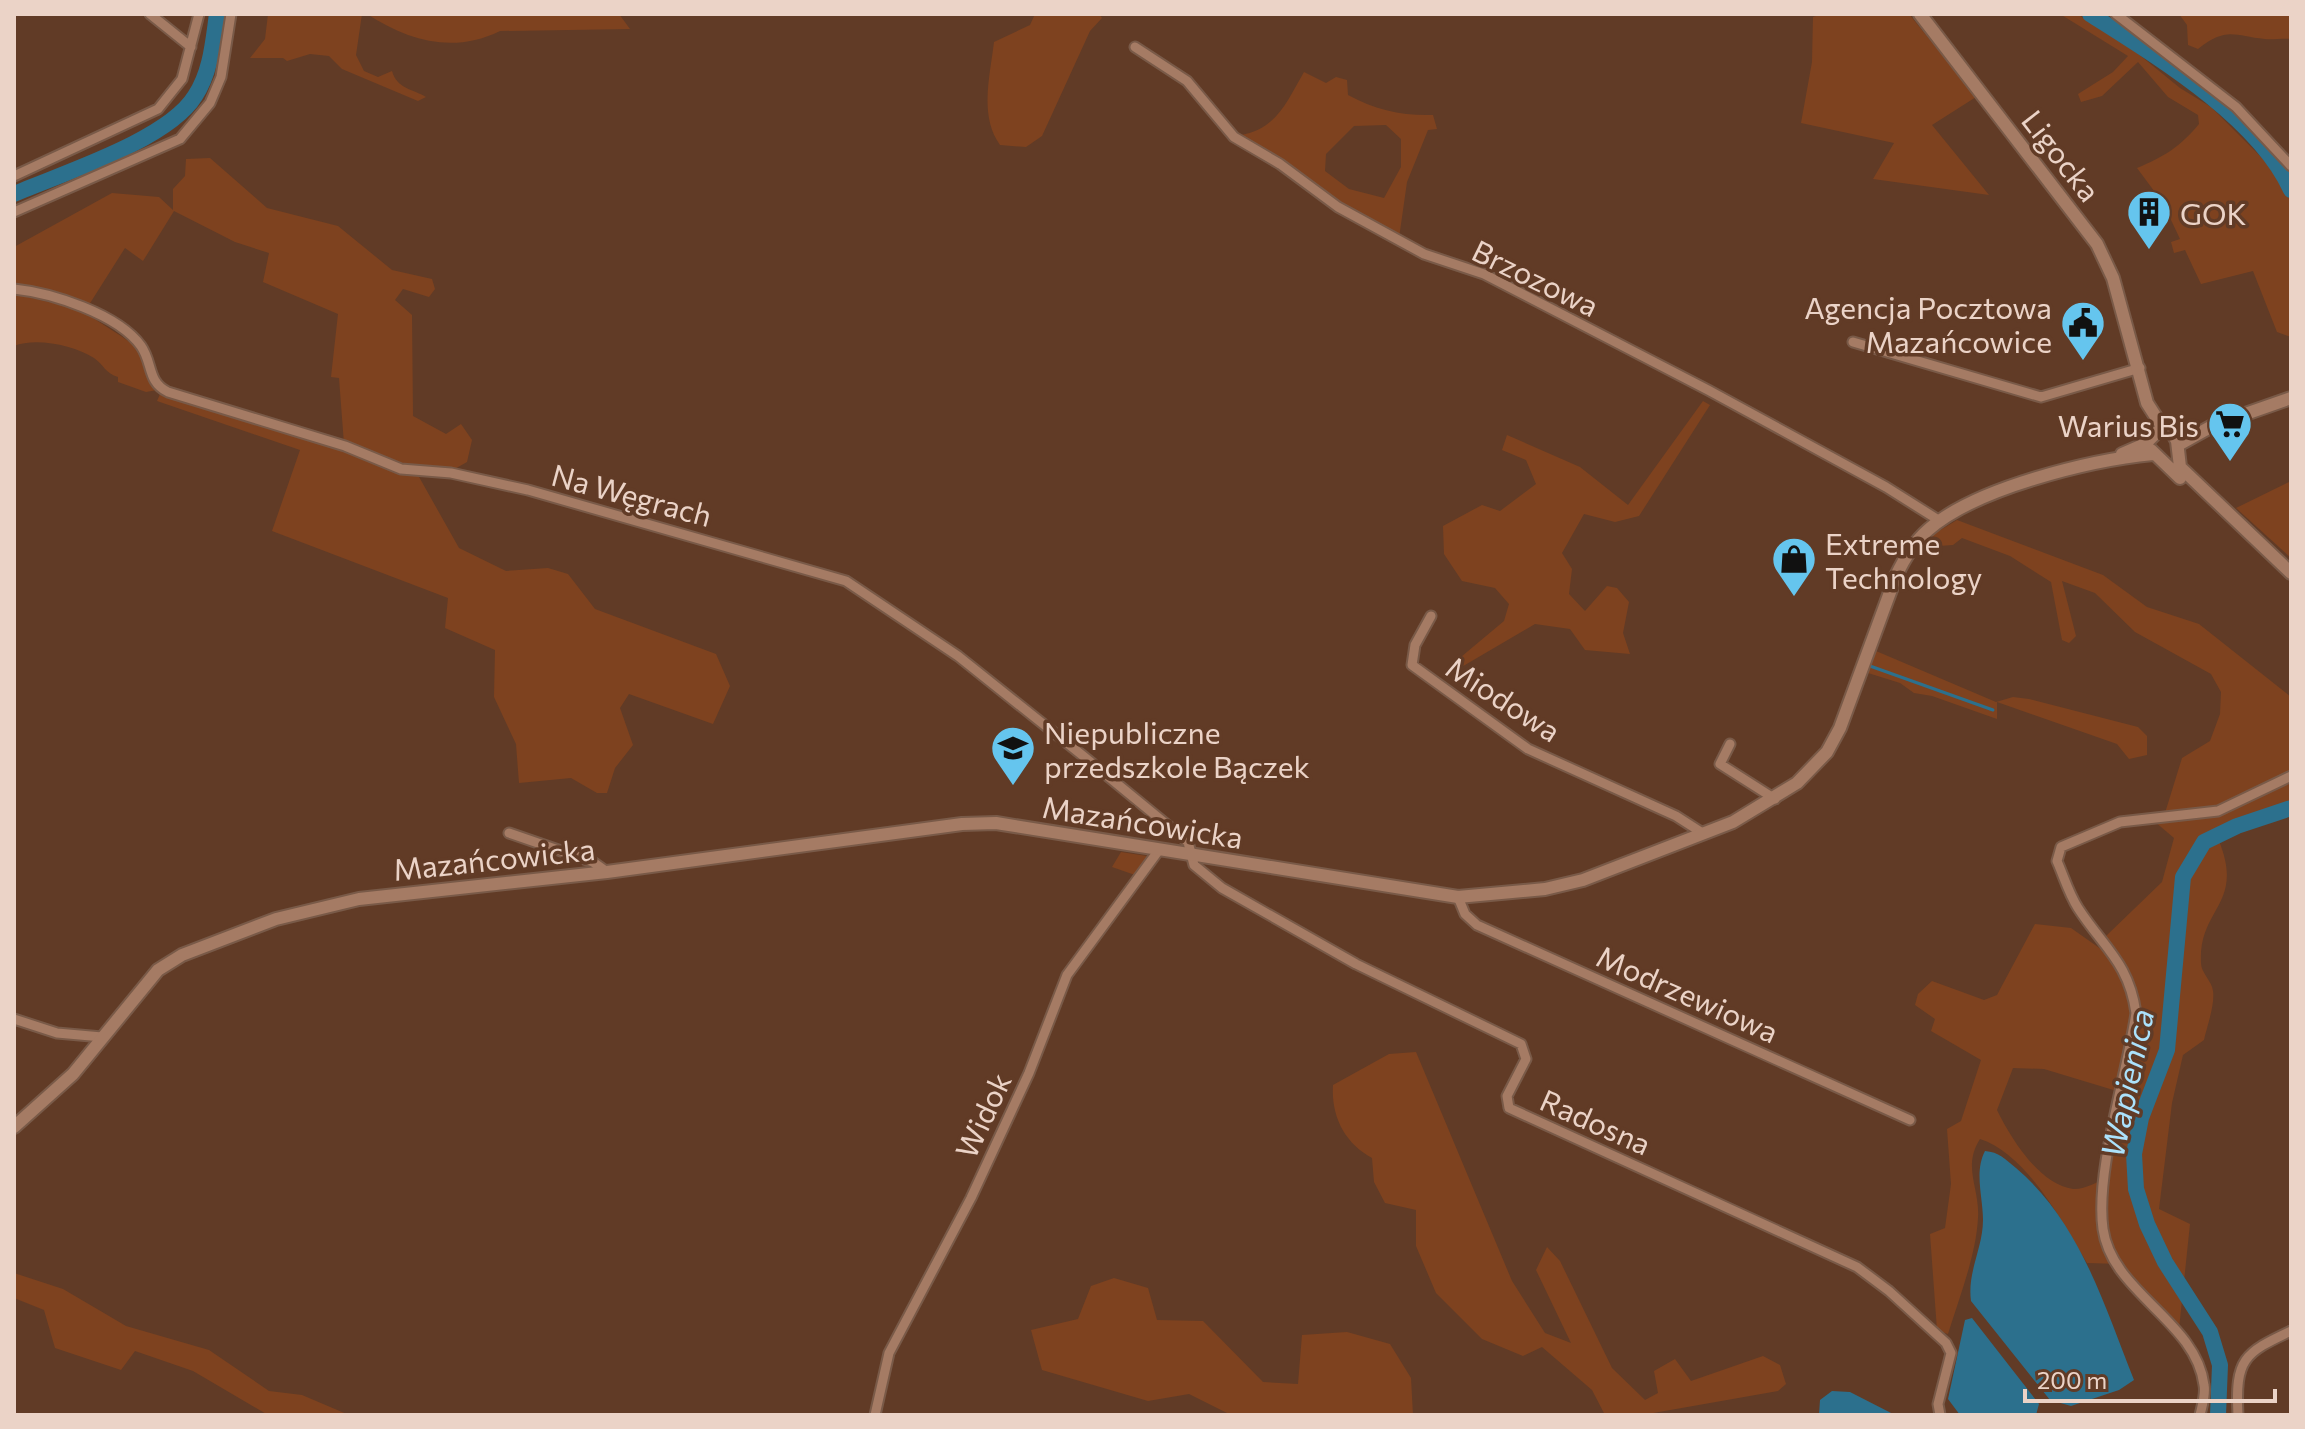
<svg xmlns="http://www.w3.org/2000/svg" width="2305" height="1429" viewBox="0 0 2305 1429" font-family="Commissioner,sans-serif">
	<style>
		.green { fill: #7e421f; fill-rule: evenodd }
		.water { fill: #2c708d }
		.lines { fill: none; stroke-linecap: round; stroke-linejoin: round }
		.stream { stroke: #2c708d; stroke-width: 3 }
		.river { stroke: #2c708d; stroke-width: 16 }
		.minor-casing { stroke: #795a48; stroke-width: 13 }
		.tertiary-casing { stroke: #795a48; stroke-width: 16 }
		.minor { stroke: #a57b64; stroke-width: 9 }
		.tertiary { stroke: #a57b64; stroke-width: 12 }
		.labels { text-anchor: middle; dominant-baseline: central; stroke-width: 7; stroke-linejoin: round; paint-order: stroke }
		.street-label { font-size: 30px; fill: #ebd3c7; stroke: #613b26 }
		.poi-label { font-size: 30px; fill: #ebd3c7; stroke: #613b26; text-anchor: start }
		.water-label { font-size: 32px; font-style: italic; fill: #abe2fc; stroke: #613b26 }
	</style>
	<rect width="100%" height="100%" fill="#613b26"/>
	<!-- green -->
	<path class="green" d="M268 14H362L356 55 364 71 378 77 392 71C397 89 413 89 426 97L418 101 342 69 329 56 310 54 287 61 283 58H250L265 39Z
		M367 14H619L630 29 500 31C453 54 409 41 367 14Z
		M1035 14H1099L1102 18 1090 31 1042 136 1026 147 1000 145C979 116 990 76 994 42L1030 25Z
		M1822 14H1909L1976 97 1932 125 1989 195 1873 179 1894 143 1801 123 1812 62 1813 17Z
		M2060 14H2077L2131 48 2180 88 2211 107 2273 169 2291 202V337L2277 332 2253 271 2201 284 2185 250 2174 253 2171 242 2180 239 2163 203 2137 168C2164 157 2181 146 2199 124L2198 115 2168 97 2138 62 2102 96 2081 102 2078 94 2113 72 2128 56Z
		M2179 14H2290L2291 39C2282 38 2273 40 2265 39 2234 36 2227 26 2198 49L2188 45 2187 25Z
		M1304 72 1326 83 1336 77 1347 80 1348 95C1375 110 1403 116 1433 115L1437 129 1428 130 1407 182 1399 238 1341 204 1241 135C1277 129 1287 101 1304 72ZM1386 125 1401 139V167L1384 198 1349 189 1325 171 1326 154 1354 126Z
		M210 158 267 208 338 226 392 270 432 279 435 289 429 297 403 289 395 300 412 315 413 416 446 434 461 424 472 440 467 462 451 471 414 468 459 548 506 571 548 568 568 574 595 609 716 654 730 686 713 724 629 694 620 708 633 745 615 768 607 793H597L571 778 519 783 516 744 494 697 495 650 445 628 448 598 272 531 300 450 157 401 161 392 344 444 339 378 331 377 338 314 263 282 269 253 235 242 174 211 143 261 125 248 87 308 70 297 14 288V247L112 193 159 197 173 210V189L185 176 186 159Z
		M14 294 79 309 121 336 138 348 151 385 157 390 146 392 118 382V377C106 374 103 364 94 358 74 345 35 337 14 346Z
		M1703 401 1710 405 1639 516 1615 522 1584 514 1562 553 1572 569 1569 594 1585 611 1607 586 1617 588 1629 602 1623 633 1630 654 1585 650 1570 629 1535 624 1453 672 1449 667 1504 621 1509 604 1495 588 1462 581 1444 554 1443 526 1482 505 1500 511 1536 484 1526 460 1502 450 1507 435 1580 467 1628 505Z
		M2291 481V558L2236 508Z
		M1957 520 2103 575 2147 607 2199 624 2291 697V772L2218 808 2165 813 2182 758 2210 741 2220 714 2221 692 2211 674 2135 632 2095 593 2062 581 2076 636 2069 643 2062 640 2051 582 2010 556 1962 538 1953 545 1939 546 1929 537Z
		M1876 651 1996 702 2013 697 2029 699 2138 727 2147 736V755L2129 759 2117 744 1997 702V719L1932 696 1914 693 1900 683 1868 673Z
		M2291 778V814L2219 841C2245 905 2198 908 2201 963 2201 973 2212 981 2213 991 2215 1005 2207 1026 2204 1040L2183 1055 2172 1103 2159 1209 2190 1224 2179 1329 2121 1264 2087 1263C2063 1223 2027 1154 1980 1139 1962 1167 1980 1188 1978 1218 1976 1256 1959 1298 1948 1334L1937 1330 1930 1234 1945 1228 1951 1184 1947 1129 1961 1121 1981 1060 1931 1031 1935 1019 1915 1005 1918 994 1932 981 1984 1000 1997 995 2035 924 2071 928 2115 959 2129 986 2133 1014 2120 1092 2044 1069 2013 1068 1997 1110C2011 1139 2040 1185 2073 1189 2084 1190 2099 1181 2109 1177L2138 1014 2134 984 2105 937 2162 882 2174 838 2154 821 2218 813Z
		M1121 852 1147 856 1135 875 1112 867Z
		M1416 1052 1512 1281 1545 1333 1571 1343 1536 1270 1547 1247 1560 1261 1612 1368 1645 1400 1658 1393 1654 1371 1675 1359 1691 1381 1763 1356 1780 1365 1786 1384 1778 1391 1642 1415H1605L1592 1390 1542 1347 1523 1356 1482 1339 1436 1293 1416 1246V1210L1385 1203 1374 1182 1372 1158C1345 1143 1331 1117 1333 1085L1389 1054Z
		M14 1273 63 1289 126 1326 209 1350 269 1391 302 1395 349 1415H268L193 1371 135 1351 121 1370 55 1348 44 1310 14 1298Z
		M1114 1278 1148 1288 1157 1320 1203 1321 1263 1382 1298 1384 1302 1335 1347 1332 1390 1344 1411 1378 1413 1415H1231L1189 1394 1148 1401 1042 1370 1031 1330 1078 1319 1091 1286Z"/>
	<!-- water -->
	<path class="water" d="M1985 1151C1999 1152 2005 1159 2016 1168 2080 1222 2104 1305 2134 1380L2119 1390 2071 1406 2050 1400 1971 1301C1967 1272 1983 1248 1983 1220 1983 1197 1974 1172 1985 1151Z
		M1972 1318 2039 1404 2036 1415H1960L1948 1399 1965 1320Z
		M1832 1391 1850 1392 1895 1415H1819L1820 1400Z"/>
	<g class="lines">
		<!-- stream -->
		<path class="stream" d="M1870 666 1993 710"/>
		<!-- river -->
		<path class="river" d="M2090 14C2156 56 2258 117 2291 190
			M14 194C63 173 168 140 195 96 211 72 213 42 217 14
			M2218 1415 2220 1365 2210 1332 2165 1262 2147 1224 2136 1189 2134 1154 2141 1118 2167 1050 2183 877 2204 842 2237 826 2291 808"/>
		<!-- minor casing -->
		<g class="minor-casing">
			<path id="minor" d="M150 14 191 47
				M2116 14 2236 107 2291 166
				M1135 47 1187 81 1234 137 1280 164 1338 207 1424 254 1484 274 1708 390 1886 487 1940 521
				M14 176 158 109 182 79 199 14
				M14 212 180 139 210 103 221 77 231 14
				M14 289C52 293 118 314 141 346 153 363 147 382 168 392L345 446 401 469 451 473 528 490 846 581 958 656 1082 755 1188 842 1194 865 1222 888 1356 964 1521 1044 1526 1059 1507 1096 1509 1108 1857 1267 1889 1291 1946 1343 1951 1353 1938 1404 1940 1415
				M1853 342 2041 397 2140 368
				M1431 616 1415 645 1412 665 1528 749 1676 816 1704 834
				M1730 744 1720 764 1775 799
				M509 833 593 862 607 872
				M1458 897 1465 914 1477 925 1910 1120
				M14 1019 57 1033 102 1037
				M875 1415 889 1353 971 1198 1029 1073 1067 975 1159 850
				M2200 1415C2202 1406 2206 1394 2204 1385 2196 1321 2112 1293 2103 1229 2095 1171 2127 1075 2136 1013 2129 963 2104 948 2078 908 2069 894 2064 877 2057 861L2061 847 2120 822 2218 811 2291 776
				M2238 1415C2235 1359 2244 1353 2291 1331"/>
		</g>
		<!-- tertiary casing -->
		<g class="tertiary-casing">
			<path id="tertiary" d="M1920 14 2097 244 2113 278 2147 403 2165 431
				M2173 434 2177 441 2180 467 2291 573
				M2178 445 2214 425 2291 398
				M2151 450 2180 478
				M2122 454 2145 444 2157 432H2168
				M14 1127 73 1074 158 970 182 955 276 919 359 899 607 872 962 824 996 823 1458 897 1545 889 1583 880 1733 822 1797 783 1827 752 1840 728 1896 576C1904 559 1913 543 1928 530 1975 488 2091 460 2153 454"/>
		</g>
		<!-- minor -->
		<use href="#minor" class="minor"/>
		<!-- tertiary -->
		<use href="#tertiary" class="tertiary"/>
	</g>
	<!-- icons -->
	<defs>
		<g id="building-pin" transform="scale(2.3)"><path d="M0 17L-7.5 6A9.5 9.5 0 1 1 7.5 6Z" fill="#65c5ee" stroke="#613b26"/><path d="M-4-6H4V6H1V3H-1V6H-4ZM-2.5-4.3h1.7v1.8h-1.7ZM.8-4.3h1.7v1.8H.8ZM-2.5-1h1.7V.8h-1.7ZM.8-1h1.7V.8H.8Z" fill="#111"/></g>
		<g id="civic-pin" transform="scale(2.3)"><path d="M0 17L-7.5 6A9.5 9.5 0 1 1 7.5 6Z" fill="#65c5ee" stroke="#613b26"/><path d="M-.6-6.5H3V-4.5H.6V-3L4-1V1h2V6H-6V1h2V-1L-.6-3ZM-1.2 2.5V6h2.4V2.5Z" fill="#111"/></g>
		<g id="supermarket-pin" transform="scale(2.3)"><path d="M0 17L-7.5 6A9.5 9.5 0 1 1 7.5 6Z" fill="#65c5ee" stroke="#613b26"/><path d="M-6-5.5h2.5l.6 2H6L4.5 2H-2.5L-4.4-4H-6ZM-1.5 3.2a1.3 1.3 0 1 0 .1 0ZM3 3.2a1.3 1.3 0 1 0 .1 0Z" fill="#111"/></g>
		<g id="shop-pin" transform="scale(2.3)"><path d="M0 17L-7.5 6A9.5 9.5 0 1 1 7.5 6Z" fill="#65c5ee" stroke="#613b26"/><path d="M-5-2.5h2.3a2.7 3.5 0 0 1 5.4 0H5L5.5 6h-11ZM-1.5-2.5h3a1.5 2.3 0 0 0-3 0Z" fill="#111"/></g>
		<g id="school-pin" transform="scale(2.3)"><path d="M0 17L-7.5 6A9.5 9.5 0 1 1 7.5 6Z" fill="#65c5ee" stroke="#613b26"/><path d="M0-5L7-2L0 1L-7-2ZM-4 1L0 2.5L4 1V4Q0 6-4 4Z" fill="#111"/></g>
	</defs>
	<g fill-rule="evenodd">
		<use href="#building-pin" x="2149" y="212"/>
		<use href="#civic-pin" x="2083" y="323"/>
		<use href="#supermarket-pin" x="2230" y="424"/>
		<use href="#shop-pin" x="1794" y="559"/>
		<use href="#school-pin" x="1013" y="748"/>
	</g>
	<g class="labels">
		<!-- street labels -->
		<g class="street-label">
			<text transform="translate(2062 155) rotate(52)">Ligocka</text>
			<text transform="translate(1536 277) rotate(26)">Brzozowa</text>
			<text transform="translate(632 494) rotate(15)">Na Węgrach</text>
			<text transform="translate(1504 698) rotate(33)">Miodowa</text>
			<text transform="translate(1143 821) rotate(9)">Mazańcowicka</text>
			<text transform="translate(494 858) rotate(-6)">Mazańcowicka</text>
			<text transform="translate(1688 993) rotate(24)">Modrzewiowa</text>
			<text transform="translate(982 1115) rotate(-65)">Widok</text>
			<text transform="translate(1596 1121) rotate(24)">Radosna</text>
		</g>
		<!-- poi labels -->
		<g class="poi-label">
			<text x="2180" y="212">GOK</text>
			<text x="2052" y="306" text-anchor="end">Agencja Pocztowa<tspan x="2052" dy="34">Mazańcowice</tspan></text>
			<text x="2199" y="424" text-anchor="end">Warius Bis</text>
			<text x="1825" y="542">Extreme<tspan x="1825" dy="34">Technology</tspan></text>
			<text x="1044" y="731">Niepubliczne<tspan x="1044" dy="34">przedszkole Bączek</tspan></text>
		</g>
		<!-- water labels -->
		<g class="water-label">
			<text transform="translate(2126 1083) rotate(-78)">Wapienica</text>
		</g>
	</g>
	<!-- border -->
	<rect width="2305" height="1429" fill="none" stroke="#ebd3c7" stroke-width="32"/>
	<!-- scale -->
	<path d="M2025 1389v12h250v-12" fill="none" stroke="#ebd3c7" stroke-width="4"/>
	<text x="2037" y="1389" font-size="24" fill="#ebd3c7" stroke="#613b26" stroke-width="6" paint-order="stroke">200 m</text>
</svg>
